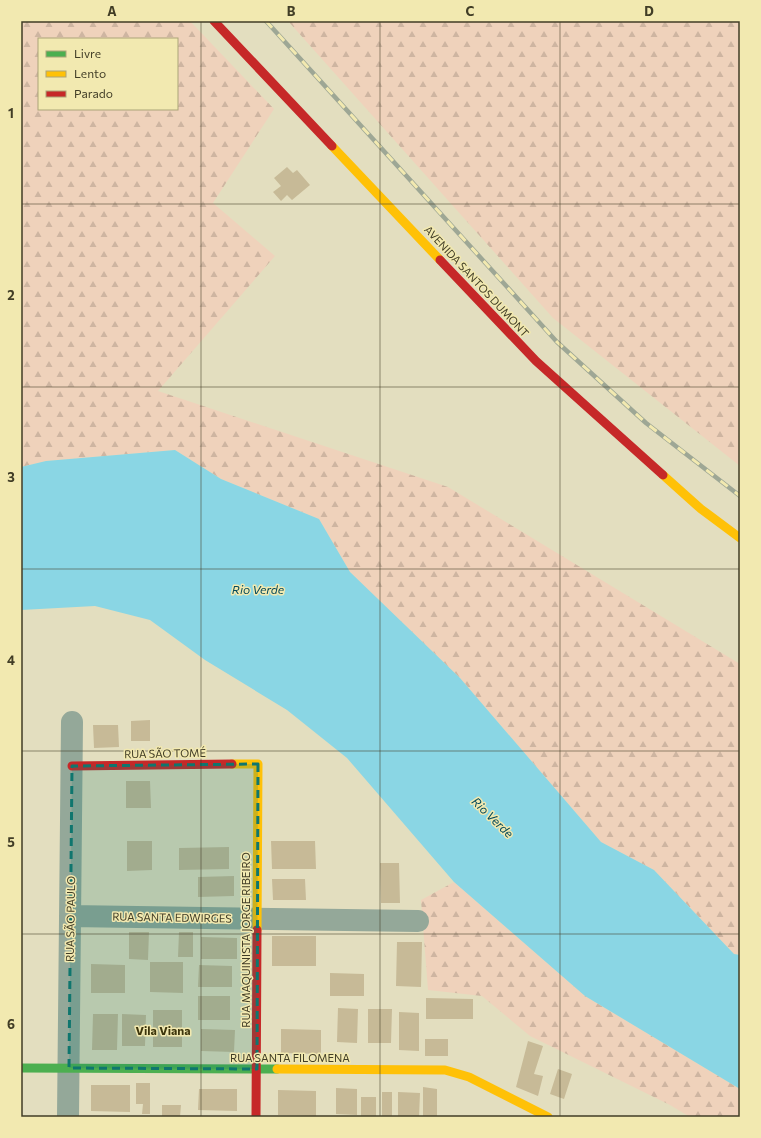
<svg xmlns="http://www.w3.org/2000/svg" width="761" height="1138" viewBox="0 0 761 1138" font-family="Commissioner,sans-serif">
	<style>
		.forest { fill: url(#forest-firs); fill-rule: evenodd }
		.water { fill: #8ad6e4 }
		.building { fill: #c7ba97 }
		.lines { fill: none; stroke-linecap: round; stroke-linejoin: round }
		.street { stroke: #94a899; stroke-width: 22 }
		.fast { stroke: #4caf50; stroke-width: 9 }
		.slow { stroke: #ffc107; stroke-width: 9 }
		.jam { stroke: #c62828; stroke-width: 9 }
		.rail-casing { stroke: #9ea795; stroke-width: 4.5 }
		.rail { stroke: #f2e9b0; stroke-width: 3; stroke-dasharray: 9; stroke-linecap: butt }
		.marked { fill: #0f766e; fill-opacity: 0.2; stroke: #0f766e; stroke-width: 3; stroke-dasharray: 8 5; stroke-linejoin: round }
		.grid { fill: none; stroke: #413d26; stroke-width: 1; stroke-opacity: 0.55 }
		.labels { text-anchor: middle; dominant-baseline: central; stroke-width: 3; stroke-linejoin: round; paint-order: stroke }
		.street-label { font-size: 11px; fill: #413d26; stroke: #f2e9b0 }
		.water-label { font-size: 12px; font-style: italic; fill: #044a5b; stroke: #f2e9b0 }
		.neighbourhood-label { font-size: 12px; font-weight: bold; fill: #3d360d; stroke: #f2e9b0 }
		.neatline { fill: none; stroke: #413d26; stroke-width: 1.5 }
		.grid-label { font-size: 13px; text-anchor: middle; font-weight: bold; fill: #413d26 }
	</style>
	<defs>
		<pattern id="forest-firs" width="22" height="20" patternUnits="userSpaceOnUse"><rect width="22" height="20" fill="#efd2bb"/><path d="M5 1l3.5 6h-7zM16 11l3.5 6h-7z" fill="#ceb5a1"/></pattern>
	</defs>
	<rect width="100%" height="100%" fill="#e3debf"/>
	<!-- forest -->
	<path class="forest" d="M21 21H190L274 109 213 203 275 256 158 391 448 487 740 664V955L734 954 654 870 601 842 460 678 350 572 319 519 221 479 175 450 46 461 21 467ZM39 39H177V109H39Z
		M288 21H740V466L553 318Z
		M454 882 585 996 740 1089V1117H690L670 1105 530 1036 482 996 428 990 421 900Z"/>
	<!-- water -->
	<path class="water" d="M175 450 221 479 319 519 350 572 460 678 601 842 654 870 734 954 740 955V1089L585 996 454 882 347 758 287 710 205 660 150 620 95 606 21 610V467L46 461Z"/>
	<!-- building -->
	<path class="building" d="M287 167 293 173 297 170 310 185 292 200 287 195 281 201 273 192 281 186 274 178Z
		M150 720V741H131V721Z
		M93 725H118L119 747 94 748Z
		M126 781H150L151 808H126Z
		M127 841H152V870L127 871Z
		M271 841H315L316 869H272Z
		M229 847V869L179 870V848Z
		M380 863H399L400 903H381Z
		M234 876V896L198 897V877Z
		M272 879H305L306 900H273Z
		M129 932H149L148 960 129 959Z
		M179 932H193V957H178Z
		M272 936H316V966H272Z
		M201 937 237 938V959H201Z
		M397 942H422L421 987 396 986Z
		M150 962H183V993L150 992Z
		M91 964 125 965V993H91Z
		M199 965 232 966V987H198Z
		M330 973 364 974V996H330Z
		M198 996H230V1020H198Z
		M426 998 473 999V1019H426Z
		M338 1008 358 1009 357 1043 337 1042Z
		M368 1009H392L391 1043H368Z
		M153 1010H182V1047H153Z
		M399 1012 419 1013V1051L399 1050Z
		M93 1014H118L117 1050H92Z
		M122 1014 146 1015 145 1046H122Z
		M201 1029 235 1030 234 1052 201 1051Z
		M281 1029 321 1030V1054L281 1053Z
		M425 1039H448V1056H425Z
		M528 1041 543 1046 534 1074 543 1076 538 1096 516 1087Z
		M558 1069 572 1074 564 1099 550 1094Z
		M136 1083H150V1114H142L143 1104H136Z
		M91 1085H130V1112L91 1111Z
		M423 1087 437 1089V1117H423Z
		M336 1088 357 1089V1115L336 1114Z
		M199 1089H237V1111L198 1110Z
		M278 1090 316 1091V1116L278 1115Z
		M382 1092H392V1117H382Z
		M398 1092 420 1093 419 1117H398Z
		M361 1097H376V1117H361Z
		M162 1105H181L180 1117H162Z"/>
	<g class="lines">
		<!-- street -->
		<path class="street" d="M70 916 418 921
			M68 1117 72 722"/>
		<!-- fast -->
		<path class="fast" d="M21 1068 277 1069"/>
		<!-- slow -->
		<path class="slow" d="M332 146 440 260
			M663 475 701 509 740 538
			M232 764H258L257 930
			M277 1069 445 1070 469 1077 548 1117"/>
		<!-- jam -->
		<path class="jam" d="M214 21 332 146
			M440 260 536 361 663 475
			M72 766 232 764
			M256 1117 257 930"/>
		<!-- rail casing -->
		<g class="rail-casing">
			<path id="rail" d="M266 21 557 342 646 423 740 496"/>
		</g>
		<!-- rail -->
		<use href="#rail" class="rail"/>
	</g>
	<!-- marked area -->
	<path class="marked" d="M258 764 257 1069 69 1068 72 766Z"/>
	<!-- grid -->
	<path class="grid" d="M201 21V1117M380 21V1117M560 21V1117M21 204H740M21 387H740M21 569H740M21 751H740M21 934H740"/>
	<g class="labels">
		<!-- street labels -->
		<g class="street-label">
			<text transform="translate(477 281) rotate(47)">AVENIDA SANTOS DUMONT</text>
			<text transform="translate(165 753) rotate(-1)">RUA SÃO TOMÉ</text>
			<text transform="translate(172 917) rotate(1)">RUA SANTA EDWIRGES</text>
			<text transform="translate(70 919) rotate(-89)">RUA SÃO PAULO</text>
			<text transform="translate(245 940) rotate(-90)">RUA MAQUINISTA JORGE RIBEIRO</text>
			<text x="290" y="1057">RUA SANTA FILOMENA</text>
		</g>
		<!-- water labels -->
		<g class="water-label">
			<text x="258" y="589">Rio Verde</text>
			<text transform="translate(493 817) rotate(44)">Rio Verde</text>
		</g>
		<!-- neighbourhood labels -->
		<g class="neighbourhood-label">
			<text x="163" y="1030">Vila Viana</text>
		</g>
	</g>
	<!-- border -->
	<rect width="761" height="1138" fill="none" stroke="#f2e9b0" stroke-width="44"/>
	<!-- legend -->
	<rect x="38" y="38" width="140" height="72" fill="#f2e9b0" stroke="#aba479"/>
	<rect x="46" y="51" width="20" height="6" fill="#4caf50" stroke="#aba479"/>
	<text x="74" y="58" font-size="12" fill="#413d26">Livre</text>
	<rect x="46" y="71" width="20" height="6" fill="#ffc107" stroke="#aba479"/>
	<text x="74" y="78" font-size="12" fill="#413d26">Lento</text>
	<rect x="46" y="91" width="20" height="6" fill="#c62828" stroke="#aba479"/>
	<text x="74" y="98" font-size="12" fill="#413d26">Parado</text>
	<rect x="22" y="22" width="717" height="1094" class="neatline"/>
	<g class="grid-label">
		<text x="112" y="16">A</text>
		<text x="291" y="16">B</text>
		<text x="470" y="16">C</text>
		<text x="649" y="16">D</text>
		<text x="11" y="118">1</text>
		<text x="11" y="300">2</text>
		<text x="11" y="482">3</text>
		<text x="11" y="665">4</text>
		<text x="11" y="847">5</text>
		<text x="11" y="1029">6</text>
	</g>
</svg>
